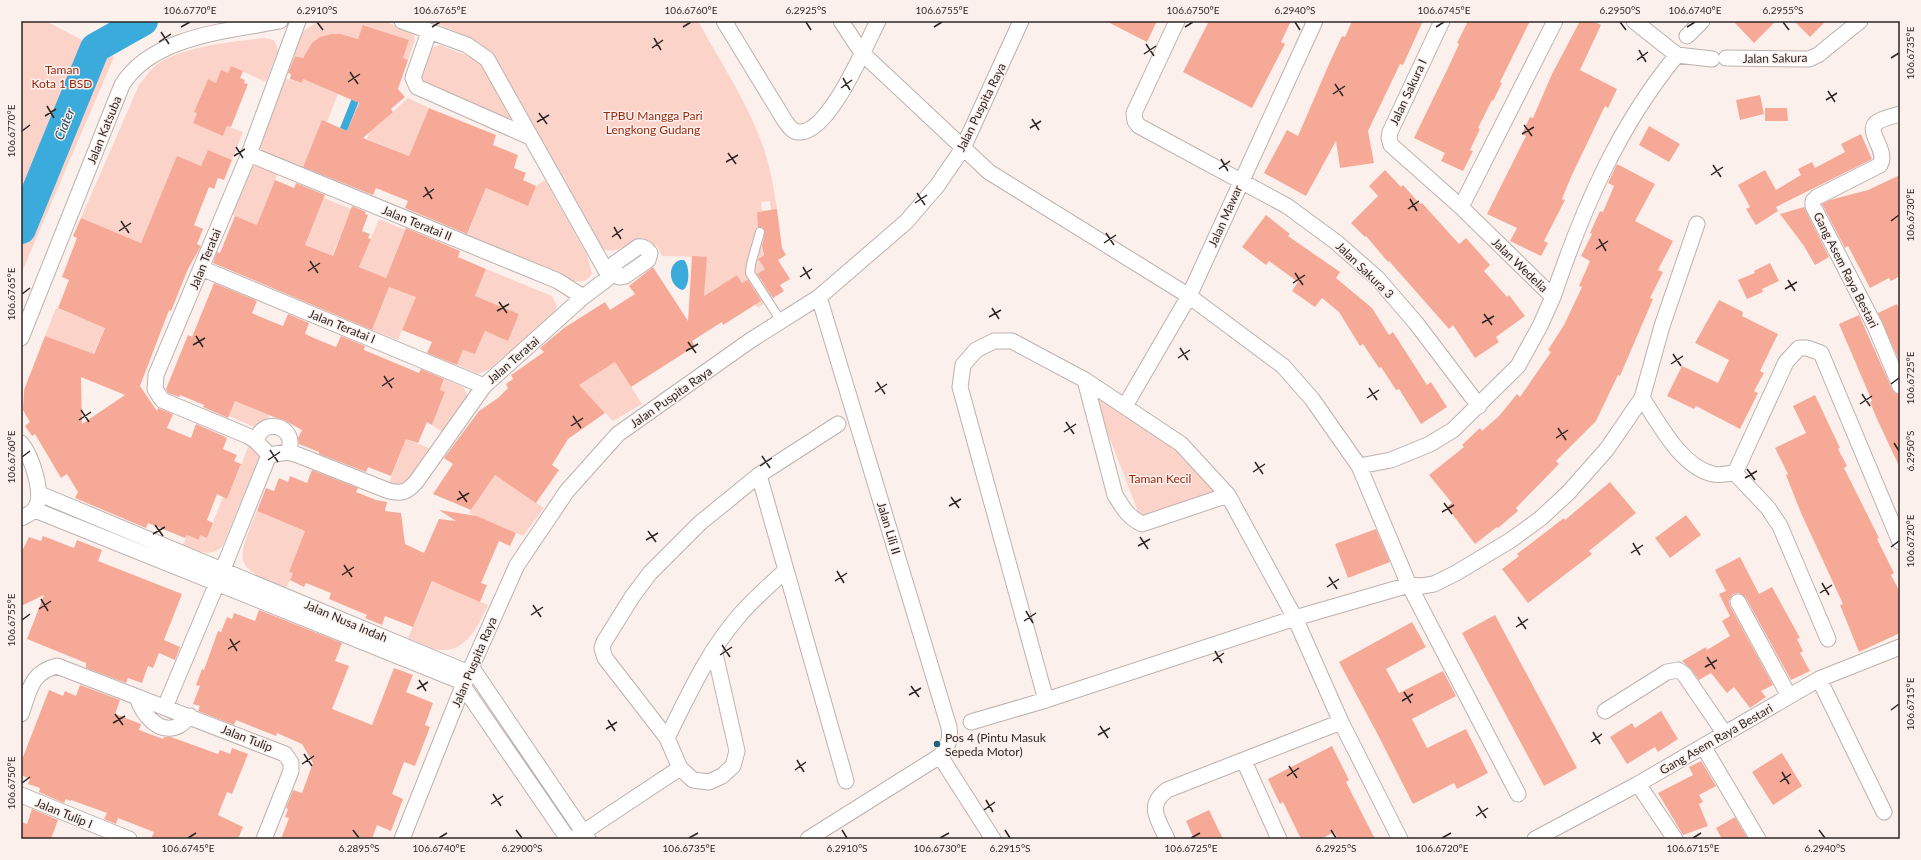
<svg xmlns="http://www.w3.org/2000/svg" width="1921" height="860" viewBox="0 0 1921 860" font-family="Lato,sans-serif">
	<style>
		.green { fill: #fbd3c9 }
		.water { fill: #3aabdb }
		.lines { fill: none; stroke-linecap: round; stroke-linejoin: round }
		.river { stroke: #3aabdb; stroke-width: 30 }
		.building { fill: #f7a997; fill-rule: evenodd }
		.service-casing { stroke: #bcb1af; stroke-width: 10 }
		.minor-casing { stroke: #bcb1af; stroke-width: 17 }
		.service { stroke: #fff; stroke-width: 8 }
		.minor { stroke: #fff; stroke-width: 15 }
		.ticks { fill: none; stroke: #2b2625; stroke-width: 1.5 }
		.poi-dot { fill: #276079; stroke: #fcf0ed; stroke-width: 1.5 }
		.labels { text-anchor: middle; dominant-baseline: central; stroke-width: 3; stroke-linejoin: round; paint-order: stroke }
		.street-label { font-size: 12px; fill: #2b2625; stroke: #fcf0ed }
		.park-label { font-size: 12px; fill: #98290f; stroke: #fcf0ed }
		.poi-label { font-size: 12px; fill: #2b2625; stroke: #fcf0ed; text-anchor: start }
		.water-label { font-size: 13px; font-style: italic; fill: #204e62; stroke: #fcf0ed }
		.neatline { fill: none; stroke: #2b2625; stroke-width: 1.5 }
		.ticks-label { font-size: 10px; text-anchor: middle; fill: #2b2625 }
	</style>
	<rect width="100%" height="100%" fill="#fcf0ed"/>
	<!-- green -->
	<path class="green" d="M21 21H46L114 57 21 274Z
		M319 21H384L411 32 414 35 415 40 408 60 403 58 409 40 364 25 358 39C326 28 323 34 303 58L293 55 302 32Z
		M429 21H698C721 63 750 106 765 152 771 171 774 190 777 209L771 210 770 201 761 202 762 211 757 212 763 255 758 259 765 269 757 274 760 279 754 283 758 289 764 285 773 298 758 308 737 275 704 296 706 257 662 256C658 245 653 242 642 238 628 243 617 255 602 249L494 55C475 37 454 31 429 21Z
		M264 38 274 40 278 50 266 82 231 66 228 73 216 83 208 79 194 112 197 113 193 123 205 128 225 131 227 126 243 132 232 160 208 150 201 166 165 186 141 243 81 218 139 85C144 79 149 71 155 66 181 46 232 42 264 38Z
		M440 45 476 59 484 66 512 118 505 119 423 83 421 75 431 48Z
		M284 78 302 83 303 79 338 94 327 122 322 121 302 169 264 154 259 147Z
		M408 98 429 108 409 156 367 139 369 133Z
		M254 166H260L278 173 257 225 230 214 250 168Z
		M545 180 587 255 592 274C586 282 582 282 572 281L467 235 486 188 528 206 536 186Z
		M324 198 351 209 332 256 305 245Z
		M379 219 405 230 386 278 359 267Z
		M486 269 552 296 557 306 554 314 490 369 478 374 457 365 463 350 475 354 485 331 508 340 519 314 475 296Z
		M389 287 416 297 398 340 372 330Z
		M56 308 105 327 93 354 45 336Z
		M615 362 642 404 613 421 578 385Z
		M445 379 463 387 467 394 466 399 442 432 432 425 445 393 440 390Z
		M1092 393 1140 421 1182 454 1217 492 1141 519Z
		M235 401 270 411 269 419 259 423 254 427 229 416Z
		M406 439 431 449 408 480 397 485 389 483Z
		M250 443 257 453 259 458 223 545C211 559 197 551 183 545L187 535 199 540 200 535 207 538 223 497 227 499Z
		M495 475 544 508 523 536 469 513Z
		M257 511 305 531 289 572 293 573 286 588C232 567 236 562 257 511Z
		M433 581 488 605C477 629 463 658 431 648 423 645 416 641 408 638Z"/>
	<!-- water -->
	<path class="water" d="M354 93 361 96 347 131 340 128Z
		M680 260H684C690 266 690 286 683 290 669 287 666 265 680 260Z"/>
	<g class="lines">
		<!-- river -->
		<path class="river" d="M21 229 95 48 143 21"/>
	</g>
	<!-- building -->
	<path class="building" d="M1106 21H1157L1147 42Z
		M1209 21H1291L1281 42 1285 44 1252 108 1183 72Z
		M1352 21H1423L1403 65 1400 64 1368 131 1374 163 1340 168 1336 141 1306 196 1264 173 1287 130 1298 136 1329 64 1342 36 1345 37Z
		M1468 21H1530L1500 82 1502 83 1493 101 1492 100 1478 128 1480 129 1470 150 1473 151 1463 171 1441 161 1445 153 1414 138 1448 68 1459 44 1457 43Z
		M1580 21H1593L1601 25 1580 70 1617 89 1608 108 1605 106 1571 177 1562 199 1565 200 1544 241 1548 243 1541 256 1510 241 1517 228 1487 214 1526 136 1522 134 1530 117 1533 118 1552 74Z
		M1733 21H1776L1754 43Z
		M1794 21H1826L1810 37Z
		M363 25 409 40 403 58 408 60 398 89 405 97 391 109 393 112 363 138 409 156 429 108 456 119 496 135 493 145 518 155 514 168 526 173 523 180 536 186 528 206 486 188 467 234 405 208 408 201 376 188 373 195 303 167 322 120 347 131 359 103 303 79 302 83 290 79 291 74 288 73 295 56 303 58 312 43 320 37 331 34H341L358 39Z
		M231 66 243 71 240 78 245 80 244 83 248 84 231 127 227 126 223 136 193 123 197 113 194 112 208 79 216 83 221 70 228 73Z
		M1760 95 1764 114 1740 120 1736 100Z
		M1765 108H1787L1788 121H1765Z
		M1649 126 1680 144 1669 162 1639 145Z
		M1861 134 1872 159 1776 207 1778 211 1756 225 1746 209 1750 207 1738 185 1765 170 1776 190 1801 175 1798 169 1812 162 1815 168 1845 152 1841 144Z
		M208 150 232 160 224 180 218 178 214 189 209 187 194 225 203 229 197 244 201 246 188 269 171 311 169 310 140 386 157 411 158 408 173 414 167 428 191 438 196 424 221 435 227 438 223 449 237 455 234 461 241 464 227 499 217 494 207 520 213 523 207 538 200 535 199 540 187 535 185 538 148 523 146 528 75 498 78 492 67 474 61 478 35 434 32 436 25 426 30 422 23 410 24 390 45 336 94 354 105 328 58 308 69 280 62 277 77 238 73 236 81 218 141 243 177 156 201 166ZM81 377 125 395 82 424Z
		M1617 164 1655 184 1635 221 1673 241 1658 270 1663 272 1650 298 1653 299 1620 376 1618 375 1596 421 1556 461 1559 464 1516 508 1518 511 1498 528 1497 527 1475 544 1447 507 1452 503 1429 475 1464 447 1462 445 1480 428 1482 431 1499 416 1517 394 1520 397 1551 352 1548 350 1564 325 1582 287 1579 286 1590 261 1581 256 1592 234 1590 233 1600 211 1603 212 1614 186 1608 183Z
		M1385 170 1401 187 1403 185 1420 204 1422 203 1459 244 1466 238 1490 265 1484 271 1507 297 1509 295 1525 316 1496 337 1499 342 1475 358 1453 325 1449 329 1389 261 1388 262 1366 236 1365 237 1351 223 1378 196 1369 186Z
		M1900 175V276L1891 281 1889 278 1870 288 1848 246 1845 248 1822 204 1830 200 1868 190Z
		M275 180 294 188 296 183 325 195 305 245 333 256 352 206 366 212 365 214 368 215 362 231 370 234 368 238 371 239 359 267 386 278 406 228 460 251 458 257 486 269 475 296 519 314 508 341 485 331 475 354 463 350 457 365 427 353 432 342 402 330 416 297 389 287 372 330 213 263 217 252 220 253 235 216 257 225Z
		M1804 207 1829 257 1815 265 1804 246 1780 214Z
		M777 209 782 248 786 255 778 260 790 279 780 285 784 291 773 298 757 274 765 269 758 259 764 255 762 246 765 231 762 227H758L757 212Z
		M1266 215 1290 234 1288 236 1340 272 1336 278 1372 308 1389 335 1393 332 1427 385 1431 382 1447 407 1421 424 1399 389 1396 390 1381 367 1379 368 1363 344 1360 346 1339 312 1322 298 1315 307 1292 291 1298 282 1269 261 1266 265 1242 247Z
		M692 256 707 257 704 296 737 275 742 283 748 280 761 301 723 325 722 322 692 341 695 346 631 387 615 362 579 385 605 413 568 439 552 465 559 470 536 503 495 475 471 510 433 494 453 464 444 458 479 411 498 398 508 388 506 384 513 379 511 375 544 352 540 348 564 328 605 302 610 310 635 294 629 286 653 267 688 321Z
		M1770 263 1779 281 1762 289 1763 292 1747 299 1738 280 1755 273 1754 271Z
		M214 283 257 301 252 313 268 320 283 326 288 314 309 323 305 334 321 341 336 347 341 336 365 346 364 350 419 373 421 369 444 379 440 390 445 392 432 425 427 422 418 443 406 439 391 476 368 467 366 472 319 454V452L299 444 298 438 302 430 284 420 274 417 235 401 228 418 203 407 204 405 180 395 179 397 168 393 166 389 188 335 192 337Z
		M1719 300 1743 312 1742 316 1778 334 1760 371 1764 373 1754 391 1758 393 1740 429 1696 406 1694 409 1667 396 1682 366 1718 383 1729 360 1695 343Z
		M1897 304 1900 311V363L1878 313Z
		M1859 315 1892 389 1895 393 1900 395V468L1877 419 1870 402 1872 401 1839 324Z
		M1815 395 1840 448 1838 449 1847 466 1844 468 1879 538 1877 539 1894 573 1891 575 1900 592V633L1859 652 1840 605 1843 604 1801 513 1786 475 1788 474 1775 448 1806 433 1793 406Z
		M312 470 358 488 356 492 376 500 387 502 385 511 401 513 405 544 424 553 439 519 456 521 439 510 477 516 516 533 510 546 499 541 481 583 487 585 480 602 432 581 413 627 385 616 382 625 365 618 367 615 329 599 331 593 306 583 304 587 290 580 293 573 289 572 305 531 257 511 266 488 274 491 279 478 288 482 290 476 307 483Z
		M1610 482 1636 513 1589 551 1592 554 1528 603 1502 569 1519 556 1517 554 1564 518 1565 520Z
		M1686 515 1701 535 1670 558 1655 538Z
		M1376 529 1390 562 1348 578 1335 544Z
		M43 536 74 548 77 540 102 550 98 561 182 594 164 640 180 647 175 660 159 653 153 668 148 666 142 683 128 678 126 683 86 668V663L27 639 44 595 21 606V553L29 537 41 541Z
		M1740 557 1759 594 1772 587 1800 638 1797 639 1803 651 1800 653 1810 671 1791 680 1746 598 1739 593 1733 594 1729 601 1730 606 1773 685 1761 691 1766 697 1750 708 1734 687 1727 693 1711 673 1699 680 1691 669 1682 661 1706 647 1707 650 1730 636 1722 621 1730 616 1719 594 1726 591 1715 570Z
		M259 610 342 643 335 661 349 666 332 709 372 725 394 668 413 675 406 692 433 703 425 725 430 727 415 766 404 762 392 794 403 799 391 831 377 825 372 839H281L289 818 285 817 288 809 286 808 293 790 302 793 313 763 302 744 277 733 276 736 236 720 234 725 198 711 200 706 193 704 200 686 196 685 202 669 204 670 218 631 221 632 227 617 232 619 234 613 255 621Z
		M1495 615 1577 768 1544 786 1462 633Z
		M1412 622 1426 647 1386 669 1399 693 1443 671 1456 696 1412 719 1427 748 1466 729 1488 773 1457 789 1454 783 1413 804 1378 735 1339 662Z
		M80 685 120 700 115 714 141 724 139 730 163 739 164 737H171L218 754 220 750 230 754 232 748 248 754 232 794 227 792 218 815 243 827 238 839H151L154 832 118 818 116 824 104 819 107 813 71 800V801L66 799 64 803 39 792 40 788 28 784 30 779 21 775V762L49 690 63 696 65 691 76 696Z
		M1661 711 1678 739 1658 752 1655 747 1627 764 1610 737 1632 723 1635 728Z
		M1332 746 1349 780 1346 782 1375 839H1338L1334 832 1321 839H1301L1283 802 1280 804 1268 779Z
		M1782 753 1802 786 1773 805 1752 772Z
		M1701 761 1716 786 1699 795 1703 802 1699 804 1708 826 1683 835 1658 793 1693 775 1689 767Z
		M32 809 58 820 51 839H21V822L27 824Z
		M1209 810 1223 839H1194L1186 821Z
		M1735 817 1748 839H1722L1716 828Z"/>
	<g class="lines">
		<!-- service casing -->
		<g class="service-casing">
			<path id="service" d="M760 232 751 264 750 273 781 321"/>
		</g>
		<!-- minor casing -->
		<g class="minor-casing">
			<path id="minor" d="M298 21 249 154 156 375 155 389 162 400 248 436 256 441 269 455 288 452 298 455 389 491C402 494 407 492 416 482L484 386 583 297 615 273
				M402 21 467 45 487 59 609 276
				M724 21 785 121C789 126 792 132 799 132 829 134 866 44 878 21
				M841 21 862 53 989 172 1189 296 1283 366 1312 399 1359 466 1409 585 1518 794
				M1177 21 1134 113 1135 121 1139 126 1287 206 1336 242 1378 279 1416 323 1479 406
				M1442 21 1390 132 1389 138 1391 145 1461 207
				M1634 21 1677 55 1712 59
				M429 32 415 72 413 78 417 87 530 137
				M1687 36 1702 21
				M1726 58 1809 59 1818 55 1860 21
				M1900 114C1893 116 1885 118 1879 121 1862 130 1889 149 1880 165L1817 197 1813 201V206L1875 326 1900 386
				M249 154 558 281 583 297
				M638 247C644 246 647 249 650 253L648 260 625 276 619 277 615 273 614 264Z
				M201 268 484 386
				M1553 297C1582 211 1618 126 1677 55
				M21 338 122 85C152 36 228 31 280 21
				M1085 380 1115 495C1123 508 1128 517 1142 524L1228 495
				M1642 398C1659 423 1681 467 1713 474 1719 476 1728 473 1735 473
				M1125 406 1189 296 1315 21
				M256 441C264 414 299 428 288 452
				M21 443C31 455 46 496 34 510 32 513 25 516 21 518
				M1359 466 1391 460 1430 444 1453 430 1518 366 1540 326 1553 297 1461 207 1555 21
				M759 475 846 781
				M40 494 469 673
				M35 510 465 683
				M1738 602 1789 696
				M1828 639 1780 526 1768 508 1735 473 1786 362 1799 348H1807L1821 353 1900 542
				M714 649 737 751 733 766 722 776 709 782 693 780 680 768 667 738 605 658 602 648 604 642 632 597 650 573 700 523 759 475 838 424
				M472 668 588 839
				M1819 679 1884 812
				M463 686 568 839
				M137 697C142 713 159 737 180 725 184 723 187 719 190 716
				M1046 700 960 387 963 365 976 350 994 341H1012L1085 380 1181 444 1228 495 1295 618 1341 722 1400 839
				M165 707 223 569 269 455
				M1605 711 1667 672 1678 670 1684 674 1725 734
				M21 714C30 690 30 673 57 666L285 754 291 763V771L264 839
				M971 722 1046 700 1295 618 1409 585 1422 586 1434 584 1456 573 1511 540 1541 518 1568 493 1607 449 1642 398 1662 326 1697 224
				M667 738C688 696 707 653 738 617 752 600 770 585 786 570
				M1703 746 1758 839
				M940 756 993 839
				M1244 761 1279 839
				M1638 784 1675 839
				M21 795 129 839
				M576 837 680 768
				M402 839 463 686 517 565 567 491 618 434 751 340 819 297 906 222 937 186 963 148 1021 21
				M808 839 940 756C948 746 951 740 949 727L819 297
				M1167 839C1158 819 1146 806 1167 790L1341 722
				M1535 839 1638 784 1819 679 1900 647"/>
		</g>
		<!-- service -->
		<use href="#service" class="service"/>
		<!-- minor -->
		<use href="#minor" class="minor"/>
	</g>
	<!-- ticks -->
	<path class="ticks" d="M317 22 323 30M806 22 811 30M1295 22 1300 30M1620 22 1626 30M1783 22 1789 30M181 27 190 22M432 27 440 22M683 27 691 22M934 27 942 22M1185 27 1193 22M1436 27 1444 22M1687 27 1695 22M161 32 169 44M654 38 661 50M159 42 171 34M1146 44 1154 56M652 48 663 40M1639 50 1646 62M1144 54 1156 46M1891 58 1899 53M1637 60 1648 52M350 72 358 84M843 78 850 90M348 82 360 74M1335 84 1343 96M841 88 852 80M1828 91 1835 102M1333 94 1345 86M1826 100 1837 93M47 106 54 118M539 113 547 124M45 116 56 109M1032 119 1039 130M537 122 549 115M1524 125 1532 136M1030 128 1041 121M22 131 30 125M1522 134 1534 127M236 147 243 158M728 153 736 164M234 156 245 149M1221 159 1228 171M726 162 738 155M1713 165 1721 177M1219 169 1230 161M1711 175 1723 167M425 187 432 199M917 193 925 205M423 197 434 189M1410 199 1417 211M915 203 927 195M1408 209 1419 201M121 221 129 233M1891 221 1899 215M614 227 621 239M119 231 131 223M1106 233 1114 245M612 237 623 229M1599 239 1606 251M1104 243 1116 235M1596 249 1608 241M310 261 318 273M803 267 810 279M308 271 320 263M1295 273 1303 285M800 277 812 269M1788 280 1795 291M1293 283 1305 275M1785 289 1797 282M22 294 30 288M499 302 507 313M992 308 999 319M497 311 509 304M1484 314 1492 325M989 317 1001 310M1482 323 1494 316M196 336 203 347M688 342 696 353M193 345 205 338M1180 348 1188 360M686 351 698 344M1673 354 1681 366M1178 358 1190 350M1671 364 1683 356M384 376 392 388M877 382 885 394M1891 384 1899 378M382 386 394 378M1369 388 1377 400M875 392 887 384M1862 394 1870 406M1367 398 1379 390M1860 404 1872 396M81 410 89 422M573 416 581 428M79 420 91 412M1066 422 1074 434M571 426 583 418M1558 428 1566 440M1064 432 1076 424M1556 438 1568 430M1894 443 1899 451M270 450 278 462M762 456 770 468M22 457 30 451M268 460 280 452M1255 462 1263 474M760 466 772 458M1747 469 1755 480M1253 472 1265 464M1745 478 1757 471M459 491 467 502M951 497 959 508M457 500 469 493M1444 503 1452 514M949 506 961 499M1442 512 1454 505M155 525 163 536M648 531 656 542M153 534 165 527M1140 537 1148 549M646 540 658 533M1633 543 1640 555M1138 546 1150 539M1891 547 1899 541M1631 553 1643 545M344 565 352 577M837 571 844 583M342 575 354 567M1329 577 1337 589M835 581 847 573M1822 583 1829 595M1327 587 1339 579M1820 593 1832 585M41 599 48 611M533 605 541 617M39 609 51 601M1026 611 1033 623M531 615 543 607M1518 617 1526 629M22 620 30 614M1024 621 1036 613M1516 627 1528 619M230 639 237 651M722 645 730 657M228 649 240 641M1215 651 1222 663M720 655 732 647M1707 657 1715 669M1213 661 1224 653M1705 667 1717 660M419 680 426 691M911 686 919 697M417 689 428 682M1404 692 1411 703M909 695 921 688M1402 701 1413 694M1891 710 1899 704M115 714 123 725M608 720 615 731M113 723 125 716M1100 726 1108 738M606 729 617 722M1593 732 1600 744M1098 735 1110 728M1591 742 1602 734M304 754 312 766M797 760 804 772M302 764 314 756M1289 766 1297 778M795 770 806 762M1782 772 1789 784M1287 776 1299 768M1780 782 1791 774M22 783 30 777M493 794 501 806M986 800 993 812M491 804 503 796M1478 806 1486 818M984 810 995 802M1476 816 1488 808M353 830 359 838M516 830 522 838M842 830 847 838M1005 830 1010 838M1331 830 1336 838M1819 830 1825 838M188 838 196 833M439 838 447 833M689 838 698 833M940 838 949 833M1191 838 1200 833M1442 838 1451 833M1693 838 1701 833"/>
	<!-- markers -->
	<circle class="poi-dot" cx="937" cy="744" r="4"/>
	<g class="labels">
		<!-- street labels -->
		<g class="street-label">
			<text transform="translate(1775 58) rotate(-1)">Jalan Sakura</text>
			<text transform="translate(1408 92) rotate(-65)">Jalan Sakura I</text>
			<text transform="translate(981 107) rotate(-64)">Jalan Puspita Raya</text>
			<text transform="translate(104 130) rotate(-68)">Jalan Katsuba</text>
			<text transform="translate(1225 216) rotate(-66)">Jalan Mawar</text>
			<text transform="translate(417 223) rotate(22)">Jalan Teratai II</text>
			<text transform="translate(205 259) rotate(-68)">Jalan Teratai</text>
			<text transform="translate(1520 265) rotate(44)">Jalan Wedelia</text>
			<text transform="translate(1365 270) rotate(44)">Jalan Sakura 3</text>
			<text transform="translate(1846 270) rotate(63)">Gang Asem Raya Bestari</text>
			<text transform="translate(342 326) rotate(22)">Jalan Teratai I</text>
			<text transform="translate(513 360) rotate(-41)">Jalan Teratai</text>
			<text transform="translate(671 397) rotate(-35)">Jalan Puspita Raya</text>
			<text transform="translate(889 528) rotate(73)">Jalan Lili II</text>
			<text transform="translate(346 621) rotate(23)">Jalan Nusa Indah</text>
			<text transform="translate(474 662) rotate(-67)">Jalan Puspita Raya</text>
			<text transform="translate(247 738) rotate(21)">Jalan Tulip</text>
			<text transform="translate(1716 739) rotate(-30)">Gang Asem Raya Bestari</text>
			<text transform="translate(64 813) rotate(22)">Jalan Tulip I</text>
		</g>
		<!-- park labels -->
		<g class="park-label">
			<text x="62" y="69">Taman<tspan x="62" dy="14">Kota 1 BSD</tspan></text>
			<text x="653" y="115">TPBU Mangga Pari<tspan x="653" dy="14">Lengkong Gudang</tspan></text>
			<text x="1160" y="478">Taman Kecil</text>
		</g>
		<!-- poi labels -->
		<g class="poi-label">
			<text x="945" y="737">Pos 4 (Pintu Masuk<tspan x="945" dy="14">Sepeda Motor)</tspan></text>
		</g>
		<!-- water labels -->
		<g class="water-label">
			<text transform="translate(64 124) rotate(-68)">Ciater</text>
		</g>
	</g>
	<!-- border -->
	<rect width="1921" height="860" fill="none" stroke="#fcf0ed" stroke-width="44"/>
	<rect x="22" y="22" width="1877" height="816" class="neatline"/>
	<g class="ticks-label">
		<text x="190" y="14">106.6770°E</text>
		<text x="317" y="14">6.2910°S</text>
		<text x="440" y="14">106.6765°E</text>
		<text x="691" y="14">106.6760°E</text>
		<text x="806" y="14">6.2925°S</text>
		<text x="942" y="14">106.6755°E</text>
		<text x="1193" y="14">106.6750°E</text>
		<text x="1295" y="14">6.2940°S</text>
		<text x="1444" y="14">106.6745°E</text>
		<text x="1620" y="14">6.2950°S</text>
		<text x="1695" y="14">106.6740°E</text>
		<text x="1783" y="14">6.2955°S</text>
		<text transform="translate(1910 53) rotate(-90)" y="4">106.6735°E</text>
		<text transform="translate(11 131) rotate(-90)" y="4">106.6770°E</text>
		<text transform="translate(1910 215) rotate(-90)" y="4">106.6730°E</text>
		<text transform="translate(11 294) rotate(-90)" y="4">106.6765°E</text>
		<text transform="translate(1910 378) rotate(-90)" y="4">106.6725°E</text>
		<text transform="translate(1910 451) rotate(-90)" y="4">6.2950°S</text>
		<text transform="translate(11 457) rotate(-90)" y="4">106.6760°E</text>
		<text transform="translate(1910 541) rotate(-90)" y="4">106.6720°E</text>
		<text transform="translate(11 620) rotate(-90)" y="4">106.6755°E</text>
		<text transform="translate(1910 704) rotate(-90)" y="4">106.6715°E</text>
		<text transform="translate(11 783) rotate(-90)" y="4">106.6750°E</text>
		<text x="188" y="852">106.6745°E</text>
		<text x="359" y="852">6.2895°S</text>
		<text x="439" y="852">106.6740°E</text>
		<text x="522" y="852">6.2900°S</text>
		<text x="689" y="852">106.6735°E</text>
		<text x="847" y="852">6.2910°S</text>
		<text x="940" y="852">106.6730°E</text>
		<text x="1010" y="852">6.2915°S</text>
		<text x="1191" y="852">106.6725°E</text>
		<text x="1336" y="852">6.2925°S</text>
		<text x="1442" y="852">106.6720°E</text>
		<text x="1693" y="852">106.6715°E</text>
		<text x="1825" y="852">6.2940°S</text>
	</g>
</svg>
